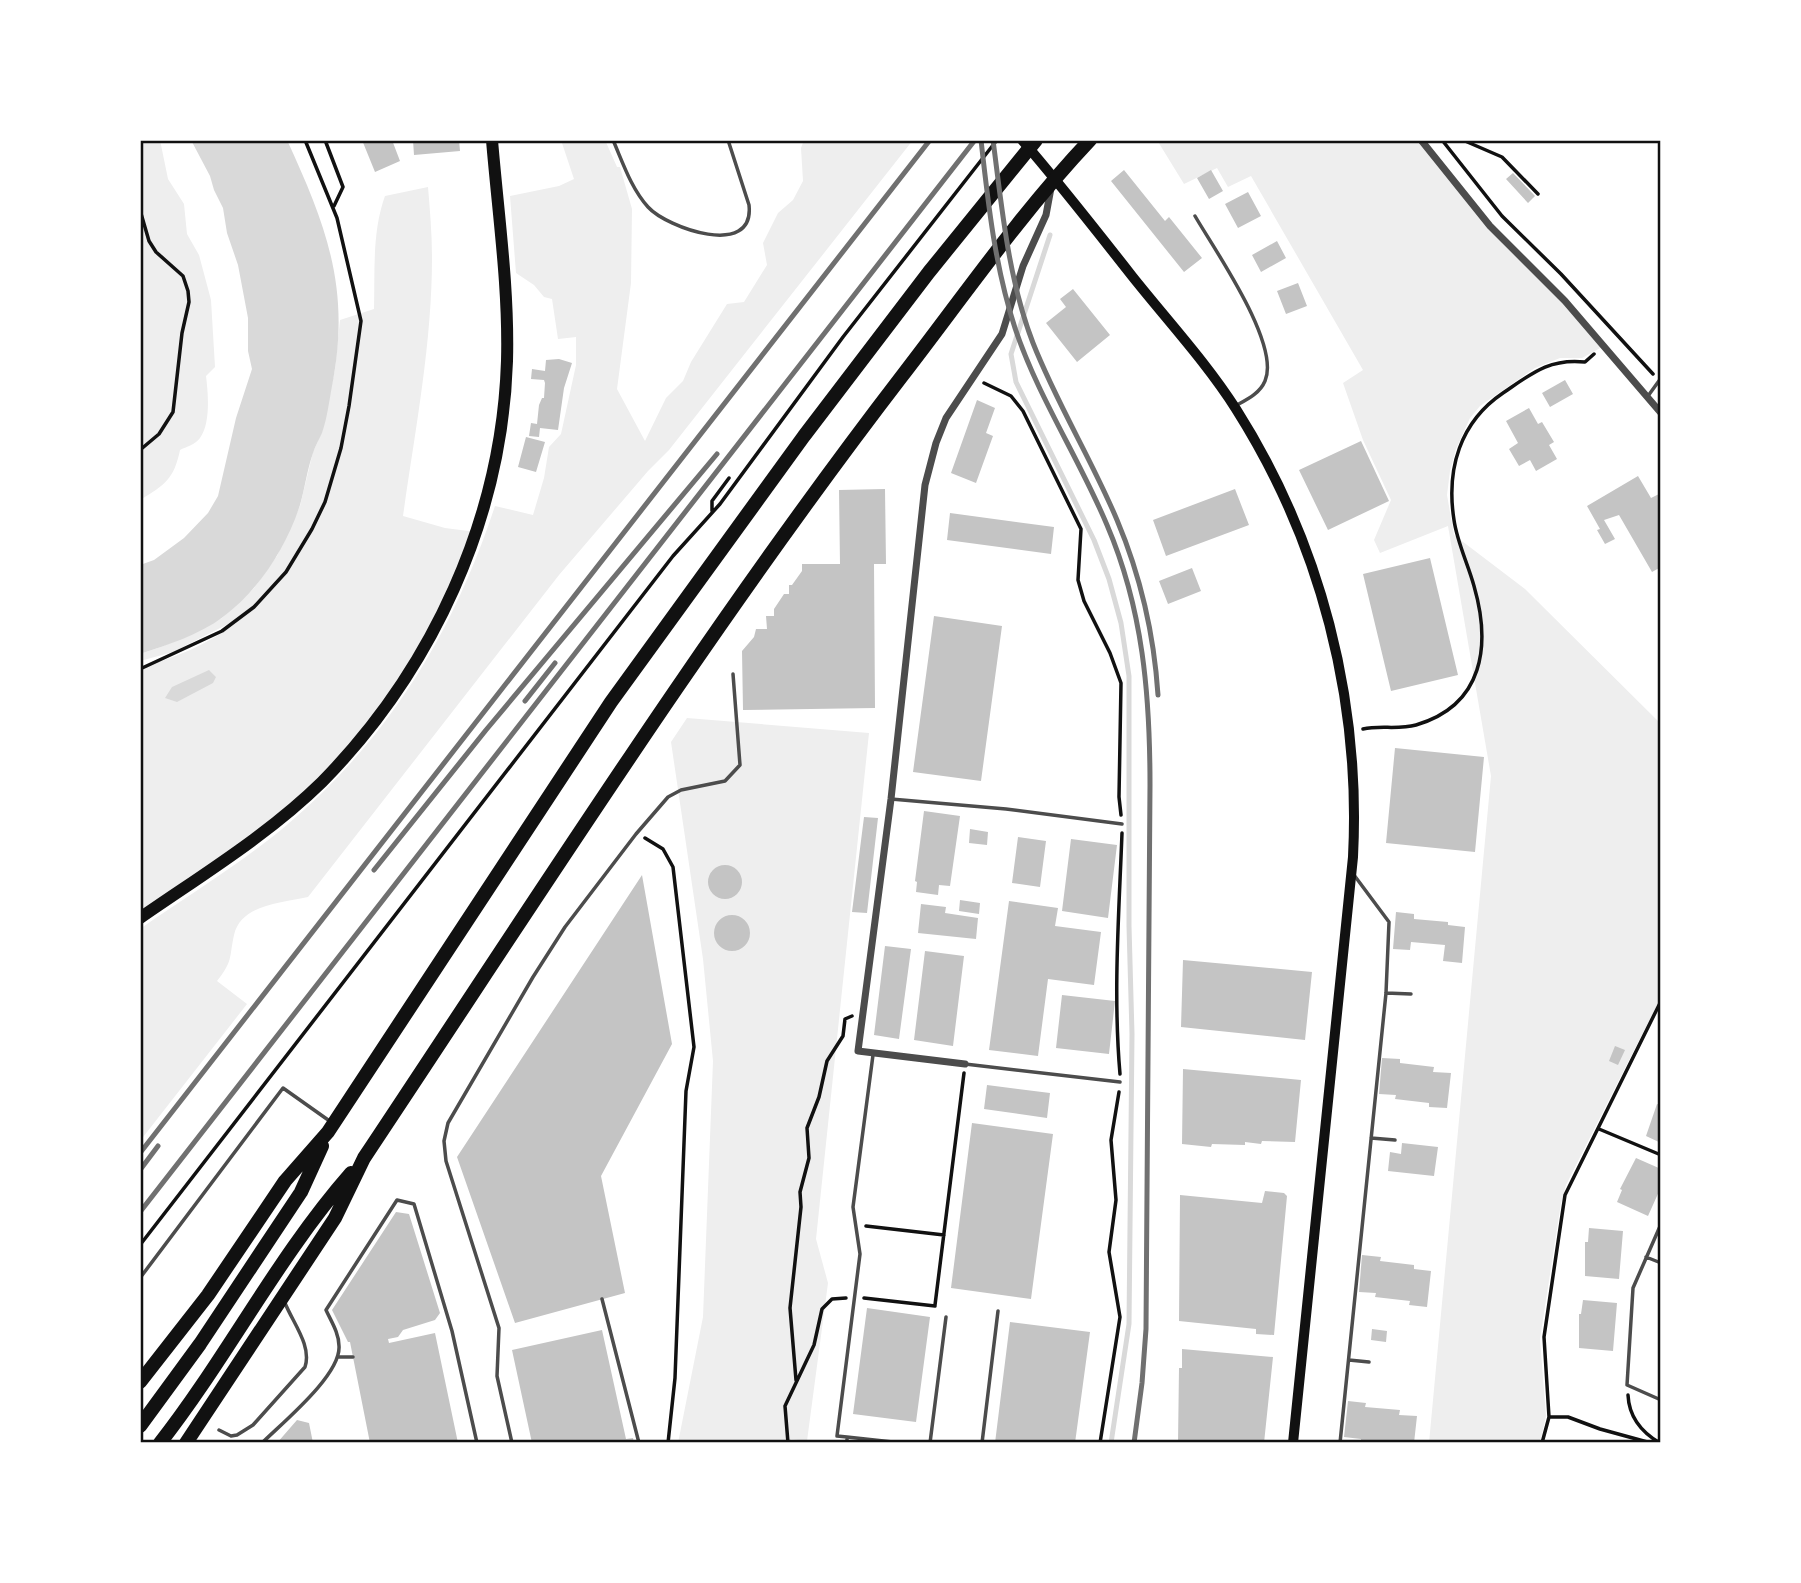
<svg xmlns="http://www.w3.org/2000/svg" width="1801" height="1583" viewBox="0 0 1801 1583" font-family="'Roboto Condensed',sans-serif">
	<style>
		.green { fill: #eee }
		.water { fill: #d9d9d9 }
		.lines { fill: none; stroke-linecap: round; stroke-linejoin: round }
		.stream { stroke: #d9d9d9; stroke-width: 5 }
		.building { fill: #c4c4c4 }
		.path { stroke: #111; stroke-width: 3.5 }
		.service { stroke: #4c4c4c; stroke-width: 3.5 }
		.minor { stroke: #4c4c4c; stroke-width: 7 }
		.secondary { stroke: #111; stroke-width: 10 }
		.primary { stroke: #111; stroke-width: 12 }
		.motorway { stroke: #111; stroke-width: 14 }
		.rail { stroke: #707070; stroke-width: 5 }
		.neatline { fill: none; stroke: #111; stroke-width: 2.5 }
	</style>
	<rect width="100%" height="100%" fill="#fff"/>
	<!-- green -->
	<path class="green" d="M140 140H160L168 179 184 204 187 234 199 255 211 300 215 367 206 376C208 392 211 423 200 438 196 444 186 447 180 450 174 479 165 485 140 500Z
		M561 140H605L617 167H620L632 209 631 283 617 389 645 441 666 398 683 381 691 362 727 304 744 302 767 265 763 243 778 213 793 200 803 181 801 148 804 140H913L669 450 648 471 559 575 308 897C282 903 241 904 234 935 229 958 233 961 217 981L247 1004 140 1141V929C189 895 242 863 288 824 390 737 453 633 495 506L533 515 544 478 549 447 561 434 576 365V337L558 339 552 299 544 297 534 285 516 273 510 196 559 186 574 179Z
		M1157 140H1421L1463 193 1604 346 1582 358H1560L1535 368 1480 406 1470 418 1456 449 1450 471 1447 495 1454 535 1525 589 1661 724V997L1566 1185 1561 1203 1540 1339 1546 1416 1540 1443H1429L1491 776 1448 526 1380 553 1374 540 1391 500 1363 440 1343 383 1363 370 1251 176 1228 187 1217 168 1184 184Z
		M428 187C430 211 432 234 432 258 432 344 415 431 403 516L445 528 476 532 446 606 359 740 279 818 140 917V716L142 708 140 704V667C173 659 209 644 236 623L234 621 173 652 140 661V654L161 647 222 618 254 588 277 556 300 506 313 452 322 432 335 369 340 320 374 309C375 271 372 232 385 196Z
		M687 718 869 733 816 1239 828 1283 807 1441 791 1439 790 1443H678L703 1317 713 1061 703 959 671 742Z"/>
	<!-- water -->
	<path class="water" d="M191 140H287C327 227 351 290 332 386 329 402 327 419 322 433 319 440 315 446 313 453 307 470 305 488 300 505 286 548 259 590 223 617 199 635 167 645 140 654V565L154 560 184 538 208 513 218 496 236 418 252 369 248 351V318L238 265 227 233 223 208 214 190 210 176Z
		M209 670 216 677 213 683 177 702 165 698 172 687Z"/>
	<g class="lines">
		<!-- stream -->
		<path class="stream" d="M1050 235 1011 354 1016 382 1094 540 1109 579 1121 623 1129 676V926L1132 1034 1129 1324 1111 1443"/>
	</g>
	<!-- building -->
	<path class="building" d="M362 140H392L400 161 375 172Z
		M413 140H459L460 151 414 155Z
		M1124 170 1165 221 1169 217 1202 258 1184 272 1111 181Z
		M1211 170 1223 191 1209 199 1197 178Z
		M1513 173 1535 196 1528 203 1506 179Z
		M1248 192 1261 216 1238 228 1225 204Z
		M1277 241 1286 258 1261 272 1252 255Z
		M1298 283 1307 306 1286 314 1277 291Z
		M1073 289 1110 335 1077 362 1046 323 1066 307 1060 299Z
		M559 359 572 363 564 388 558 430 540 428 539 437 529 436 531 423 537 424 539 405 542 398H544L545 383 544 380 531 379 532 369 545 371 546 360Z
		M1565 380 1573 394 1550 407 1542 393Z
		M977 400 995 408 986 433 993 436 976 483 951 473Z
		M1529 408 1538 424 1542 422 1554 442 1549 445 1557 459 1536 471 1530 460 1519 466 1509 449 1518 443 1506 421Z
		M526 437 545 442 536 472 518 467Z
		M1361 441 1389 501 1328 530 1299 470Z
		M1638 476 1651 498 1661 493V567L1652 572 1619 515 1604 520 1615 539 1605 544 1597 530 1600 529 1587 506Z
		M885 489 886 564H874L875 708 743 710 742 651 754 637 756 629H767L766 616H774V609L784 594H789V585H792L802 571V564H840L839 490Z
		M1235 489 1249 525 1166 556 1153 520Z
		M950 513 1054 527 1051 554 947 540Z
		M1430 558 1458 675 1391 691 1363 574Z
		M1192 568 1201 591 1168 604 1159 581Z
		M934 616 1002 626 981 781 913 772Z
		M1395 748 1484 757 1475 852 1386 843Z
		M924 811 960 816 950 886 939 885 938 895 916 892 917 882 915 881Z
		M864 817 878 818 867 913 852 912Z
		M970 829 988 832 987 845 969 843Z
		M1018 837 1046 841 1040 887 1012 883Z
		M1071 839 1117 845 1108 918 1062 911Z
		M708 882a17 17 0 1 1 34 0a17 17 0 1 1-34 0Z
		M642 875 672 1044 601 1176 625 1293 515 1323 457 1157Z
		M960 900 980 903 979 914 959 911Z
		M1009 901 1058 908 1055 926 1101 932 1094 985 1048 979 1038 1056 989 1050Z
		M921 904 946 907 945 913 978 918 976 939 918 933Z
		M1396 912 1414 914V919L1448 922V925L1465 927 1462 963 1443 961 1445 945 1411 942 1410 950 1393 949Z
		M714 933a18 18 0 1 1 36 0a18 18 0 1 1-36 0Z
		M885 946 911 949 899 1039 874 1035Z
		M925 951 964 956 953 1046 914 1040Z
		M1183 960 1312 972 1305 1040 1181 1027Z
		M1062 995 1115 1001 1109 1054 1056 1048Z
		M1615 1046 1625 1050 1618 1065 1609 1061Z
		M1382 1058 1400 1059V1063L1434 1067 1433 1072 1451 1073 1447 1108 1429 1107V1103L1395 1099 1396 1095 1379 1094Z
		M1183 1069 1301 1080 1295 1142 1262 1141 1261 1144 1245 1142V1145L1212 1144 1211 1147 1182 1144Z
		M987 1085 1050 1093 1047 1118 984 1109Z
		M1657 1104 1661 1105V1143L1646 1136Z
		M972 1123 1053 1134 1031 1299 951 1288Z
		M1402 1143 1438 1147 1434 1176 1388 1171 1390 1152 1401 1154Z
		M1636 1158 1661 1169V1187L1648 1216 1617 1202 1622 1190 1620 1189Z
		M1265 1191 1284 1193 1287 1196 1274 1335 1256 1334V1329L1179 1321 1180 1195 1262 1203Z
		M396 1212 409 1214 440 1313 435 1320 403 1330 398 1337 388 1339 389 1343 435 1333 458 1443H370L350 1342H348L332 1310Z
		M1589 1228 1623 1231 1619 1279 1585 1276V1242H1588Z
		M1362 1255 1381 1257 1380 1261 1414 1265V1269L1431 1271 1427 1307 1409 1305 1410 1301 1375 1297 1376 1293 1359 1292Z
		M1583 1300 1617 1303 1613 1351 1579 1348V1314H1581Z
		M867 1308 930 1317 916 1422 853 1414Z
		M1010 1322 1090 1332 1075 1443H995Z
		M1372 1329 1387 1331 1386 1342 1371 1340Z
		M602 1330 626 1439 633 1438 634 1443H532L512 1350Z
		M1182 1349 1273 1357 1264 1443H1178L1179 1368H1182Z
		M1348 1401 1366 1403 1365 1407 1400 1410 1399 1415 1417 1416 1414 1443H1361V1439L1344 1437Z
		M297 1420 309 1423 313 1443H277Z"/>
	<g class="lines">
		<!-- path -->
		<path class="path" d="M325 140 343 187 334 206
			M1442 140 1502 216 1561 274 1653 374
			M1465 141 1502 157 1538 194
			M140 210 149 241 156 252 183 276 188 291 189 302 182 333 173 412 159 434 140 450
			M984 383 1011 396 1023 411 1081 529 1078 580 1084 601 1110 653 1121 683 1119 797 1121 815
			M712 511V501L729 478
			M140 669 222 631 254 607 286 572 312 529 325 502 341 448 349 406 361 321 337 218 305 140
			M1363 729C1380 725 1398 730 1416 725 1484 705 1491 645 1474 586 1468 564 1457 542 1454 520 1446 469 1460 422 1503 393 1531 374 1549 358 1585 362L1594 354
			M645 838 663 849 673 867 694 1047 686 1091 675 1378 668 1443
			M1120 1074C1113 994 1119 913 1122 833
			M1599 1129 1661 1155
			M866 1226 944 1235
			M140 1245 673 556 720 504 843 337 997 140
			M864 1298 935 1306
			M935 1305 964 1073
			M796 1380 790 1308 801 1207 800 1192 809 1158 807 1128 819 1097 827 1061 843 1036 845 1019 852 1016
			M1628 1395C1629 1417 1641 1432 1660 1443
			M1549 1417H1568L1600 1429 1651 1443
			M788 1443 785 1406 814 1345 822 1309 832 1299 846 1298
			M1100 1443 1120 1317 1109 1252 1116 1200 1111 1140 1119 1092
			M1542 1443 1549 1417 1544 1337 1565 1195 1661 1001"/>
		<!-- service -->
		<path class="service" d="M613 140C623 163 631 188 648 207 667 228 755 259 749 205L728 140
			M1195 216C1214 249 1281 344 1265 381 1260 393 1248 399 1237 405
			M1648 396 1661 378
			M891 799 1006 809 1122 824
			M1386 993 1411 994
			M965 1064 1120 1082
			M1371 1138 1395 1140
			M1661 1224 1633 1288 1627 1385 1661 1400
			M1646 1257 1661 1263
			M140 1278 283 1088 331 1122
			M602 1299 639 1443
			M338 1357H353
			M1349 1360 1369 1362
			M1660 1370 1661 1374
			M219 1430 231 1436 237 1435 253 1425 305 1367C312 1346 293 1323 285 1303
			M847 1437 837 1436 860 1254 853 1207 873 1055
			M262 1443C282 1423 341 1375 339 1346 339 1333 331 1321 326 1310L397 1200 414 1204 452 1331 477 1443
			M512 1443 497 1376 499 1328 446 1161 444 1141 448 1123 533 977 565 927 636 834 668 797 681 790 725 781 740 765 733 674
			M847 1443V1437L902 1443
			M930 1443 946 1317
			M982 1443 998 1311
			M1340 1443 1386 993 1389 922 1354 875"/>
		<!-- minor -->
		<path class="minor" d="M1421 140 1490 226 1565 301 1661 413
			M965 1064 858 1051 891 799 925 485 936 443 946 418 1002 334 1023 266 1046 215 1051 188"/>
		<!-- secondary -->
		<path class="secondary" d="M1022 140C1060 184 1096 230 1132 276 1167 320 1206 362 1236 409 1321 543 1361 700 1353 857L1293 1443"/>
		<!-- primary -->
		<path class="primary" d="M140 918C202 875 268 835 322 782 432 670 502 519 507 361 509 288 498 213 492 140"/>
		<!-- motorway -->
		<path class="motorway" d="M140 1382 208 1295 285 1181 328 1132 611 702 804 436 929 272 1036 140
			M140 1426 200 1344 301 1192 322 1146
			M160 1443C228 1356 278 1256 351 1173
			M186 1443 335 1218 364 1158C539 895 709 627 902 376 963 297 1021 213 1090 140"/>
		<!-- rail -->
		<path class="rail" d="M981 140C988 203 995 267 1015 328 1038 397 1079 458 1107 525 1143 609 1150 695 1150 785L1146 1329 1142 1383 1134 1443
			M993 140C1002 208 1008 278 1033 343 1057 404 1092 460 1117 520 1141 577 1154 634 1158 695
			M525 701 555 663
			M374 870 486 730 717 454
			M140 1153 930 140
			M140 1170 158 1146
			M140 1212 975 140"/>
	</g>
	<!-- border -->
	<rect width="1801" height="1583" fill="none" stroke="#ffffff" stroke-width="284"/>
	<rect x="142" y="142" width="1517" height="1299" class="neatline"/>
</svg>
